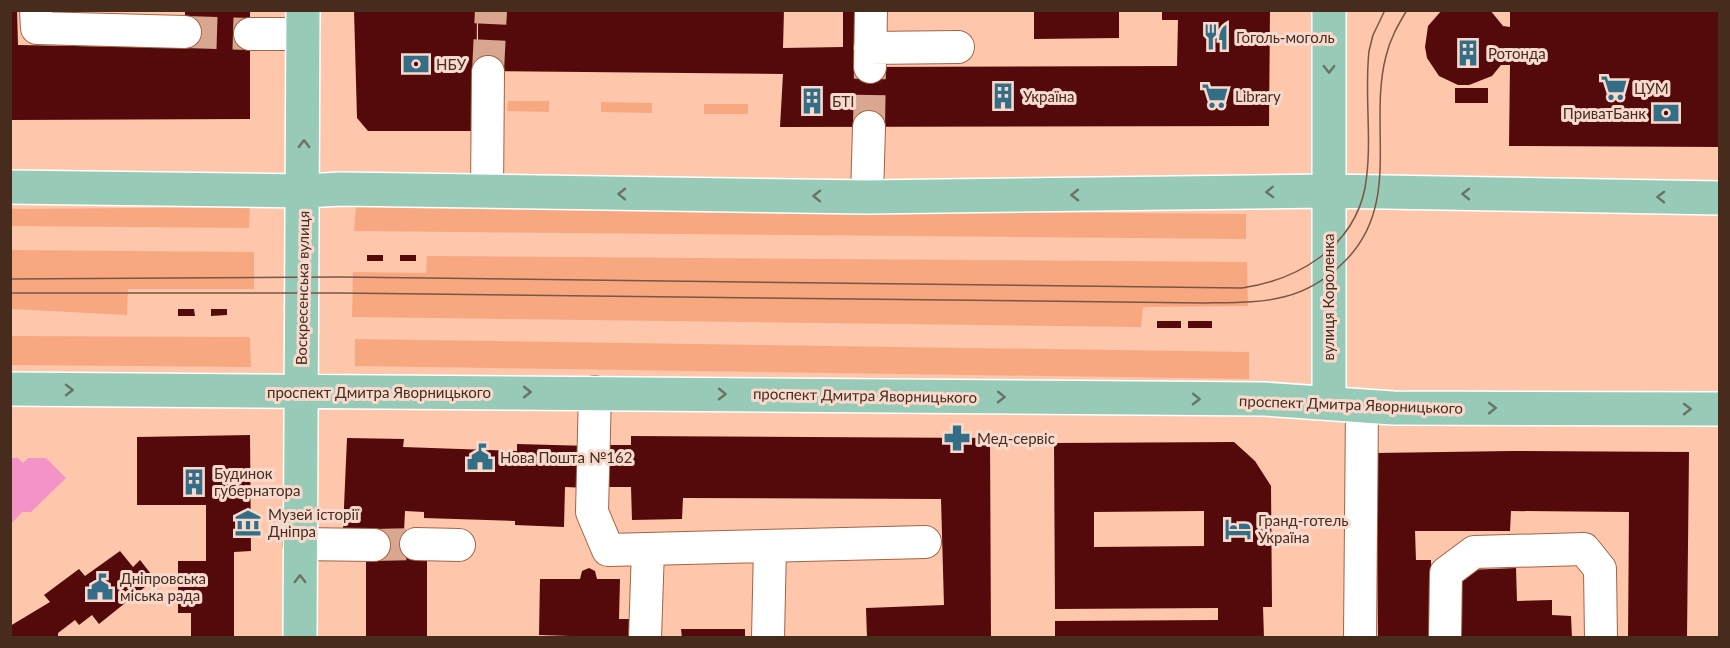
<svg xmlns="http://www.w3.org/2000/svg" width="1730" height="648" viewBox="0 0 1730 648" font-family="Lato,sans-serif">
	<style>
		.green { fill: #f8a880 }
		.water { fill: #f493c8 }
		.building { fill: #540a0a; fill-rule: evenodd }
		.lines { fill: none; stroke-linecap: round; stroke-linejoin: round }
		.minor-tunnel { stroke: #d9a78f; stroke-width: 32; stroke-dasharray: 32 16; stroke-linecap: butt }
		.minor-casing { stroke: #a26445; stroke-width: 34 }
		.major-casing { stroke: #fff; stroke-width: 36 }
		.minor { stroke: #fff; stroke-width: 32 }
		.major { stroke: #97cbb8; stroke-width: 33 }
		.tram { stroke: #795645; stroke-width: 1.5 }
		.oneway { stroke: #6b7463 }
		.labels { text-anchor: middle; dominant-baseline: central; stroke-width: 6; stroke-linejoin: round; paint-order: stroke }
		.poi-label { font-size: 15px; fill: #472c1e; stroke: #f7dacd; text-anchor: start }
		.street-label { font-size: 15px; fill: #472c1e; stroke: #f7dacd }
	</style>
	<rect width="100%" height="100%" fill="#fec6ab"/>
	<!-- green -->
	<path class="green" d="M508 101H549V112L507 111Z
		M601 102 652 103V113L601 112Z
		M704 104H748V114H704Z
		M356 206 1246 214V239L354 231Z
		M250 207 249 228 11 226V209Z
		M11 250 254 252V289H128L127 315 11 309Z
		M427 256 1247 262 1248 306 1143 307 1141 327 352 317 353 272 426 273Z
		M11 336 250 337 251 367 11 365Z
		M355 339 1249 352V379L355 366Z"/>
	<!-- water -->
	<path class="water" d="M11 458H18L23 463 28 458H46L66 478 31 512H22L11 524Z"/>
	<!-- building -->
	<path class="building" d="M10 10H17L18 45 185 48V10H250V119L10 120Z
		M354 10H477L476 131H368L357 118Z
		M478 10H784L783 48 843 47V10H859V67L1177 66 1178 20H1162V10H1270L1269 126 780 127 783 74 478 71Z
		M1034 10H1119V38L1034 39Z
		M1442 10H1490L1503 26 1510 27V10H1720V147L1509 146 1510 65H1501L1492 76 1469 85H1458L1439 76 1427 58 1425 47 1428 26Z
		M1455 88H1488V103H1455Z
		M367 255H383V261H367Z
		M400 255H416V261H400Z
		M178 309H194L195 316H178Z
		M211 309H227V315L211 316Z
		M1157 321H1181V328H1157Z
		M1188 321H1212V328H1188Z
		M250 435 251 551 234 552V638H191V613H178V561H206V505H137V437Z
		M631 436 990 438 991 638H867L866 608 944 605 941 499 683 498 682 519 632 520 631 487H607V445H631Z
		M347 438 404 439 403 447 517 451V444L590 446 589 488 565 487 564 527 515 525V521L424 518V512L405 511 404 532H416L427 557V638H366V556L374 532H398L343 530Z
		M1234 442 1255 461 1271 486 1272 607H1263L1264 638H1055V621L1218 620V608L1055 609 1054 443ZM1204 511V546L1094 547V512Z
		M1511 451 1689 452 1687 638H1628L1629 512 1511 511 1510 531H1415L1416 560H1431L1432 638H1378L1376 453Z
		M120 551 133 567 140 560 155 579 99 624 92 615 79 625 75 620 58 633V638H10V626L50 602 44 595 79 569 85 576Z
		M589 568 595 571 597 579H620L619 619H632V638L539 635 540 579H580L582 571Z
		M1516 568 1517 601 1552 600V615L1571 616 1572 638H1458L1456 579 1467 570Z
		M681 629H745V638H682Z"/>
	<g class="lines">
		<!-- minor-tunnel -->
		<path class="minor-tunnel" d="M185 32 250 34
			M488 72 491 10
			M869 127 870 67
			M374 545 416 544"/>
		<!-- minor casing -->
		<g class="minor-casing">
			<path id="minor" d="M36 10 37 28 185 32
				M250 34H304
				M870 48 958 47
				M870 67 871 10
				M487 192 488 72
				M867 197 869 127
				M595 392 592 512 608 550 925 542
				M299 544 374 545
				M416 544 459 545
				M645 638 648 549
				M768 638 770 546
				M1360 638 1362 406
				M1445 638 1446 573 1474 552 1584 549 1600 569 1601 638"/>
		</g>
		<!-- major casing -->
		<g class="major-casing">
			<path id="major" d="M10 187 304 191 341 189 867 197 1328 191 1720 198
				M10 389 1264 399 1393 408 1720 409
				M1329 403V10
				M300 638 303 10"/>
		</g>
		<!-- minor -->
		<use href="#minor" class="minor"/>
		<!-- major -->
		<use href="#major" class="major"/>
		<!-- tram -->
		<path class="tram" d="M10 279 341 277 1242 288C1297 280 1353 248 1365 188 1373 143 1364 96 1369 51L1373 35 1385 10
			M10 293H341L1203 303C1260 302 1302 305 1346 260 1402 203 1368 125 1386 56 1390 39 1398 25 1407 10"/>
	</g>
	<!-- one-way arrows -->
	<defs><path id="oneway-chevron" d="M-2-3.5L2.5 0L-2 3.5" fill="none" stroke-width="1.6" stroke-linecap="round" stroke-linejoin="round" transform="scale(1.5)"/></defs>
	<g class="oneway">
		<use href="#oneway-chevron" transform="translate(1329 69) rotate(90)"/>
		<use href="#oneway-chevron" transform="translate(304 144) rotate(-90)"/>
		<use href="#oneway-chevron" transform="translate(1270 192) rotate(178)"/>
		<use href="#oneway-chevron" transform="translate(622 194) rotate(-179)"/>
		<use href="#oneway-chevron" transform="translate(1466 194) rotate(-179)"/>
		<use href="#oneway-chevron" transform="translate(1075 195) rotate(179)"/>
		<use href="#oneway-chevron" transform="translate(817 196) rotate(-179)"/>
		<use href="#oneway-chevron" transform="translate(1661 197) rotate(-179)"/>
		<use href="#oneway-chevron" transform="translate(69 390)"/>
		<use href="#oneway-chevron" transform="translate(527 392)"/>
		<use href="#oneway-chevron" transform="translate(722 394) rotate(1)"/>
		<use href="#oneway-chevron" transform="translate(1001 397) rotate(1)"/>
		<use href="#oneway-chevron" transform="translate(1196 399) rotate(1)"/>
		<use href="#oneway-chevron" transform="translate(1492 408)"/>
		<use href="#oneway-chevron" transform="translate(1687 409)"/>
		<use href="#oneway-chevron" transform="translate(300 579) rotate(-90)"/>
	</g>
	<!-- icons -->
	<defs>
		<g id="restaurant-bare" transform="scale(2.07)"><path d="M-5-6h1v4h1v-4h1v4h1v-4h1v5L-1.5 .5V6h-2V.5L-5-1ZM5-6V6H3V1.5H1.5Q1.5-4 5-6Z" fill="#336e86" stroke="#f7dacd" stroke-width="2.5" paint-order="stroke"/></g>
		<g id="building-bare" transform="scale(2.07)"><path d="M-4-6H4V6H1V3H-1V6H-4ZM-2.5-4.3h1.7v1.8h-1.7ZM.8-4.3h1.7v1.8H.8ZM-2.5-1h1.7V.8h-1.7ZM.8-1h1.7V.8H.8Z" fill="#336e86" stroke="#f7dacd" stroke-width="2.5" paint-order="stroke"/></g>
		<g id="bank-bare" transform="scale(2.07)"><path d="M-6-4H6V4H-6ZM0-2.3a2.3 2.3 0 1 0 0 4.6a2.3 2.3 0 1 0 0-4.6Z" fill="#336e86" stroke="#f7dacd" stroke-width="2.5" paint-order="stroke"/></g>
		<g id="supermarket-bare" transform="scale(2.07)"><path d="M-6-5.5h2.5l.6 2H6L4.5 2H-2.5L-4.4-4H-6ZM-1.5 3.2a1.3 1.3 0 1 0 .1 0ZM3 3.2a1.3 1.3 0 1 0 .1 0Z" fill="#336e86" stroke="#f7dacd" stroke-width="2.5" paint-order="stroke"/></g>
		<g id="pharmacy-bare" transform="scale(2.07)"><path d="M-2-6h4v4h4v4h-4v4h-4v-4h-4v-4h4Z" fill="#336e86" stroke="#f7dacd" stroke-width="2.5" paint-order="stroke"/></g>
		<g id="civic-bare" transform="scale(2.07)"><path d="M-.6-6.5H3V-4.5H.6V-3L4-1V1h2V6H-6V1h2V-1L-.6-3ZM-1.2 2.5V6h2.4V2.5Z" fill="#336e86" stroke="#f7dacd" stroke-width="2.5" paint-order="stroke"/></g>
		<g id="museum-bare" transform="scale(2.07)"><path d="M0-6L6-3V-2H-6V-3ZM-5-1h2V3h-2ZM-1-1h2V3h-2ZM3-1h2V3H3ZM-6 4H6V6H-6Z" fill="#336e86" stroke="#f7dacd" stroke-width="2.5" paint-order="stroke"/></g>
		<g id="hotel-bare" transform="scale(2.07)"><path d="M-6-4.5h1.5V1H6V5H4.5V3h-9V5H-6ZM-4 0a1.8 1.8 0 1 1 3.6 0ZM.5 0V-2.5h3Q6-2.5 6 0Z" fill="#336e86" stroke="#f7dacd" stroke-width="2.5" paint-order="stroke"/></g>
	</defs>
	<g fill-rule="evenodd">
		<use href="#restaurant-bare" x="1216" y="37"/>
		<use href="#building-bare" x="1468" y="53"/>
		<use href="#bank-bare" x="416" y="64"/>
		<use href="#supermarket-bare" x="1614" y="88"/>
		<use href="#building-bare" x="1003" y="96"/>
		<use href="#supermarket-bare" x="1215" y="96"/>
		<use href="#building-bare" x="812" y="101"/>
		<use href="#bank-bare" x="1666" y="113"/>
		<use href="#pharmacy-bare" x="957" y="438"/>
		<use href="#civic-bare" x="480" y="457"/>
		<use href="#building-bare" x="194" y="482"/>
		<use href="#museum-bare" x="248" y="523"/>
		<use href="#hotel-bare" x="1238" y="529"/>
		<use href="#civic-bare" x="100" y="587"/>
	</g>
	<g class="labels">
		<!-- poi labels -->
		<g class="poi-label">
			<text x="1236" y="37">Гоголь-моголь</text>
			<text x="1488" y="53">Ротонда</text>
			<text x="436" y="64">НБУ</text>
			<text x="1634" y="88">ЦУМ</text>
			<text x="1023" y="96">Україна</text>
			<text x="1235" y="96">Library</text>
			<text x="832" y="101">БТІ</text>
			<text x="1646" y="113" text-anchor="end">ПриватБанк</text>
			<text x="977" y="438">Мед-сервіс</text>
			<text x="500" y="457">Нова Пошта №162</text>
			<text x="214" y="473">Будинок<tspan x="214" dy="17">губернатора</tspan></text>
			<text x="268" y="514">Музей історії<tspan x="268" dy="17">Дніпра</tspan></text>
			<text x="1258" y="520">Гранд-готель<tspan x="1258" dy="17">Україна</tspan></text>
			<text x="120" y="578">Дніпровська<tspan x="120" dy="17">міська рада</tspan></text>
		</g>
		<!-- street labels -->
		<g class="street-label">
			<text transform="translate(302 288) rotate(-89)">Воскресенська вулиця</text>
			<text transform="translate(1328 297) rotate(-90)">вулиця Короленка</text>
			<text x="379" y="392">проспект Дмитра Яворницького</text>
			<text transform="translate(865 395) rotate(1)">проспект Дмитра Яворницького</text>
			<text transform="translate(1351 404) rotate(2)">проспект Дмитра Яворницького</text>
		</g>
	</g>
	<!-- border -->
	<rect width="1730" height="648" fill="none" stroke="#472c1e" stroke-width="24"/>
</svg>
